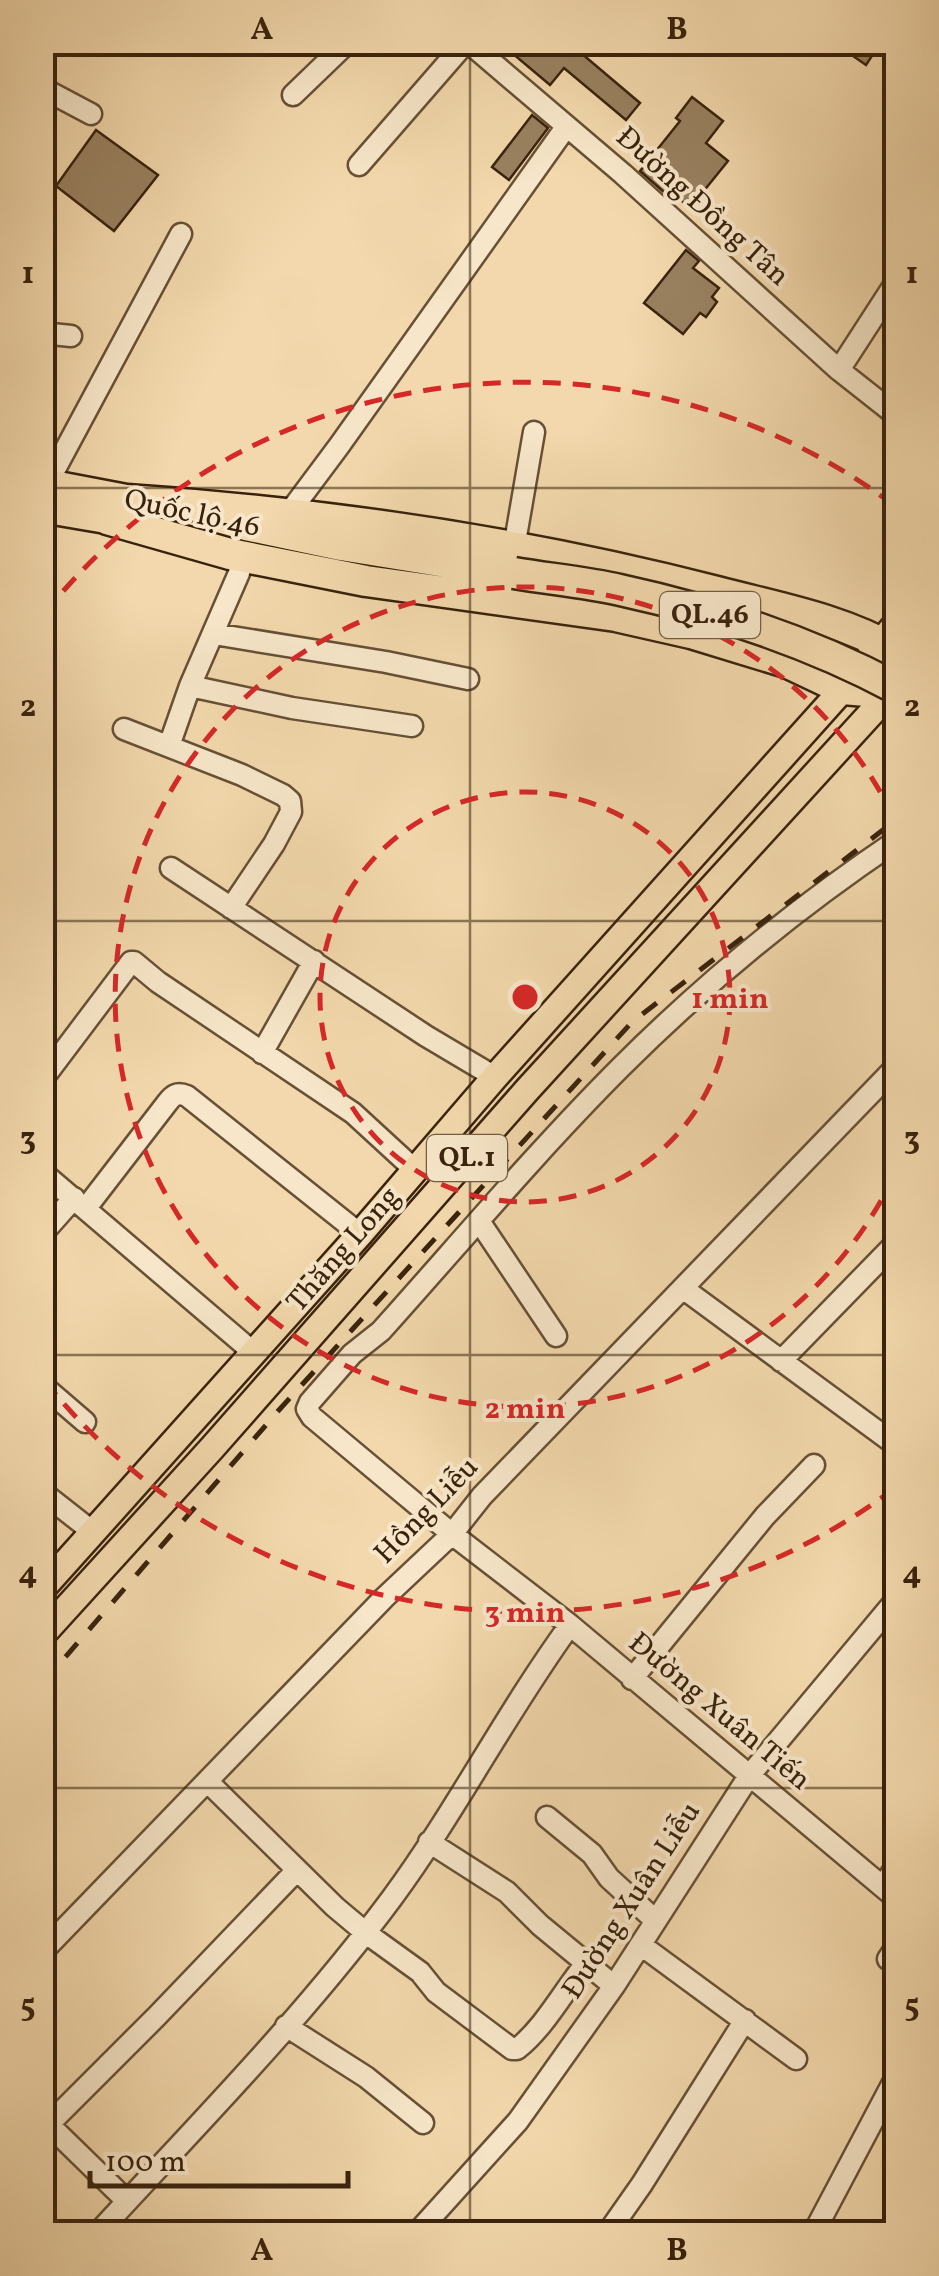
<svg xmlns="http://www.w3.org/2000/svg" width="939" height="2276" viewBox="0 0 939 2276" font-family="Vollkorn,serif">
	<style>
		.building { fill: #998160; stroke: #39220d; stroke-width: 2.5 }
		.lines { fill: none; stroke-linecap: round; stroke-linejoin: round }
		.minor-casing { stroke: #675035; stroke-width: 25 }
		.major-casing { stroke: #39220d; stroke-width: 30 }
		.highway-casing { stroke: #39220d; stroke-width: 35 }
		.minor { stroke: #f7e6c9; stroke-width: 20 }
		.major { stroke: #f2d8ac; stroke-width: 25 }
		.highway { stroke: #f2d8ac; stroke-width: 30 }
		.rail { stroke: #39220d; stroke-width: 5; stroke-dasharray: 18 18; stroke-linecap: butt }
		.highway-bridge-casing { stroke: #39220d; stroke-width: 35; stroke-linecap: butt }
		.highway-bridge { stroke: #f2d8ac; stroke-width: 30 }
		.grid { fill: none; stroke: #39220d; stroke-width: 2.5; stroke-opacity: 0.55 }
		.ring { fill: none; stroke: #d62828; stroke-width: 5; stroke-dasharray: 18 12 }
		.labels { text-anchor: middle; dominant-baseline: central; stroke-width: 8; stroke-linejoin: round; paint-order: stroke }
		.shield { fill: #f7e6c9; stroke: #725d45; stroke-width: 2.5 }
		.shield-label { font-size: 28px; font-weight: bold; fill: #39220d }
		.street-label { font-size: 30px; fill: #39220d; stroke: #f7e6c9 }
		.centre { fill: #d62828; stroke: #f7e6c9; stroke-width: 5 }
		.ring-label { font-size: 30px; text-anchor: middle; font-weight: bold; fill: #d62828; stroke: #f7e6c9; stroke-width: 8; stroke-linejoin: round; paint-order: stroke }
		.neatline { fill: none; stroke: #39220d; stroke-width: 4 }
		.grid-label { font-size: 32px; text-anchor: middle; font-weight: bold; fill: #39220d }
	</style>
	<rect width="100%" height="100%" fill="#f2d8ac"/>
	<filter id="stains"><feTurbulence type="fractalNoise" baseFrequency=".002" numOctaves="4"/><feColorMatrix values="0 0 0 0 .2 0 0 0 0 .09 0 0 0 0 .02 0 0 0 .5 -.17"/></filter>
	<radialGradient id="worn" r=".72"><stop offset=".6" stop-color="#630" stop-opacity="0"/><stop offset="1" stop-color="#630" stop-opacity=".3"/></radialGradient>
	<!-- building -->
	<path class="building" d="M499 42H568L640 103 626 120 564 68 550 85Z
		M833 42H881L866 65Z
		M692 97 723 121 706 143 728 161 690 208 669 190 666 194 640 171 680 121 676 118Z
		M532 115 548 128 509 180 492 167Z
		M96 130 158 175 114 231 56 186Z
		M686 250 699 261 693 268 719 288 712 297 717 302 706 317 700 313 683 334 644 303Z"/>
	<g class="lines">
		<!-- minor casing -->
		<g class="minor-casing">
			<path id="minor" d="M468 42 623 174 839 370 896 415
				M42 88 91 114
				M293 95 348 42
				M359 165 466 42
				M42 333 71 336
				M839 370 896 282
				M47 484 181 234
				M289 513 339 446 566 127
				M514 548 534 432
				M214 634 386 662 468 679
				M190 686 292 708 412 726
				M124 729 242 775 283 795 290 801 291 812 274 844 231 908
				M169 746 190 686 239 573 242 556
				M896 841C798 907 705 983 621 1067 537 1151 460 1243 381 1331L352 1354 310 1402 307 1409 312 1417 452 1534 570 1625 896 1898
				M171 868 426 1036 495 1077
				M262 1053 314 961
				M42 1080 131 962H134L158 982 353 1113 415 1170
				M42 1172 253 1352
				M86 1208 167 1103C173 1095 177 1092 187 1096L360 1234
				M479 1221 556 1336
				M42 1234 74 1198
				M684 1289 896 1445
				M781 1361 896 1243
				M42 1385 85 1422
				M42 1492 93 1532
				M632 1679 765 1516 814 1465
				M208 1782 335 1907 366 1933 420 1972 436 1992 512 2049H517C545 2027 564 1990 587 1962
				M547 1817 592 1854 609 1878 656 1921
				M429 1842 507 1892 540 1925 614 1986
				M883 1887 896 1866
				M641 1945 796 2059
				M42 1952 384 1598 452 1534 482 1496 896 1067
				M888 1959 896 1947
				M286 2026 366 2077 423 2123
				M42 2118 127 2201
				M49 2124 157 2016 297 1870
				M97 2234C197 2125 303 2018 392 1898 456 1811 506 1713 570 1625
				M416 2234 518 2121 614 1986 749 1776 896 1600
				M607 2234 642 2184 745 2020
				M813 2234 896 2077"/>
		</g>
		<!-- major casing -->
		<g class="major-casing">
			<path id="major" d="M42 1589 360 1234 495 1077 843 689 896 624
				M42 1635 212 1448 527 1090 896 686"/>
		</g>
		<!-- highway casing -->
		<g class="highway-casing">
			<path id="highway" d="M42 484 147 504
				M127 500C325 513 524 542 717 592 778 608 841 619 896 651
				M42 507 124 521
				M107 519 230 554 366 581 616 616 691 633 786 662 843 689 890 693
				M246 525 341 545 514 573"/>
		</g>
		<!-- minor -->
		<use href="#minor" class="minor"/>
		<!-- major -->
		<use href="#major" class="major"/>
		<!-- highway -->
		<use href="#highway" class="highway"/>
		<!-- rail -->
		<path class="rail" d="M42 1684 279 1410 632 1022 896 820"/>
		<!-- highway-bridge casing -->
		<g class="highway-bridge-casing">
			<path id="highway-bridge" d="M514 573C549 579 585 582 620 590 716 611 810 642 896 688"/>
		</g>
		<!-- highway-bridge -->
		<use href="#highway-bridge" class="highway-bridge"/>
	</g>
	<!-- grid -->
	<path class="grid" d="M470 42V2234M42 488H896M42 921H896M42 1355H896M42 1788H896"/>
	<!-- distance rings -->
	<g class="ring">
		<circle cx="525" cy="997" r="205"/>
		<path d="M895 1174A410 410 0 1 1 895 820"/>
		<path d="M895 1488A615 615 0 0 1 44 1380M44 614A615 615 0 0 1 895 506"/>
	</g>
	<g class="labels">
		<!-- shield labels -->
		<g class="shield">
			<rect x="660" y="592" width="100" height="46" rx="8"/>
			<rect x="427" y="1135" width="80" height="46" rx="8"/>
		</g>
		<g class="shield-label">
			<text x="710" y="615">QL.46</text>
			<text x="467" y="1158">QL.1</text>
		</g>
		<!-- street labels -->
		<g class="street-label">
			<text transform="translate(702 207) rotate(42)">Đường Đồng Tân</text>
			<text transform="translate(192 514) rotate(12)">Quốc lộ 46</text>
			<text transform="translate(344 1250) rotate(-49)">Thăng Long</text>
			<text transform="translate(427 1511) rotate(-46)">Hồng Liễu</text>
			<text transform="translate(719 1712) rotate(40)">Đường Xuân Tiến</text>
			<text transform="translate(632 1901) rotate(-57)">Đường Xuân Liễu</text>
		</g>
	</g>
	<circle cx="525" cy="997" r="15" class="centre"/>
	<g class="ring-label">
		<text x="730" y="1008">1 min</text>
		<text x="525" y="1418">2 min</text>
		<text x="525" y="1622">3 min</text>
	</g>
	<!-- margin -->
	<rect width="939" height="2276" fill="none" stroke="#f2d8ac" stroke-width="110"/>
	<!-- scale -->
	<path d="M90 2171v15h258v-15" fill="none" stroke="#39220d" stroke-width="5"/>
	<text x="105" y="2171" font-size="30" fill="#39220d" stroke="#f7e6c9" stroke-width="8" paint-order="stroke">100 m</text>
	<rect x="55" y="55" width="829" height="2166" class="neatline"/>
	<g class="grid-label">
		<text x="262" y="39">A</text>
		<text x="677" y="39">B</text>
		<text x="28" y="283">1</text>
		<text x="912" y="283">1</text>
		<text x="28" y="716">2</text>
		<text x="912" y="716">2</text>
		<text x="28" y="1149">3</text>
		<text x="912" y="1149">3</text>
		<text x="28" y="1583">4</text>
		<text x="912" y="1583">4</text>
		<text x="28" y="2016">5</text>
		<text x="912" y="2016">5</text>
		<text x="262" y="2260">A</text>
		<text x="677" y="2260">B</text>
	</g>
	<rect width="100%" height="100%" filter="url(#stains)"/>
	<rect width="100%" height="100%" fill="url(#worn)"/>
</svg>
